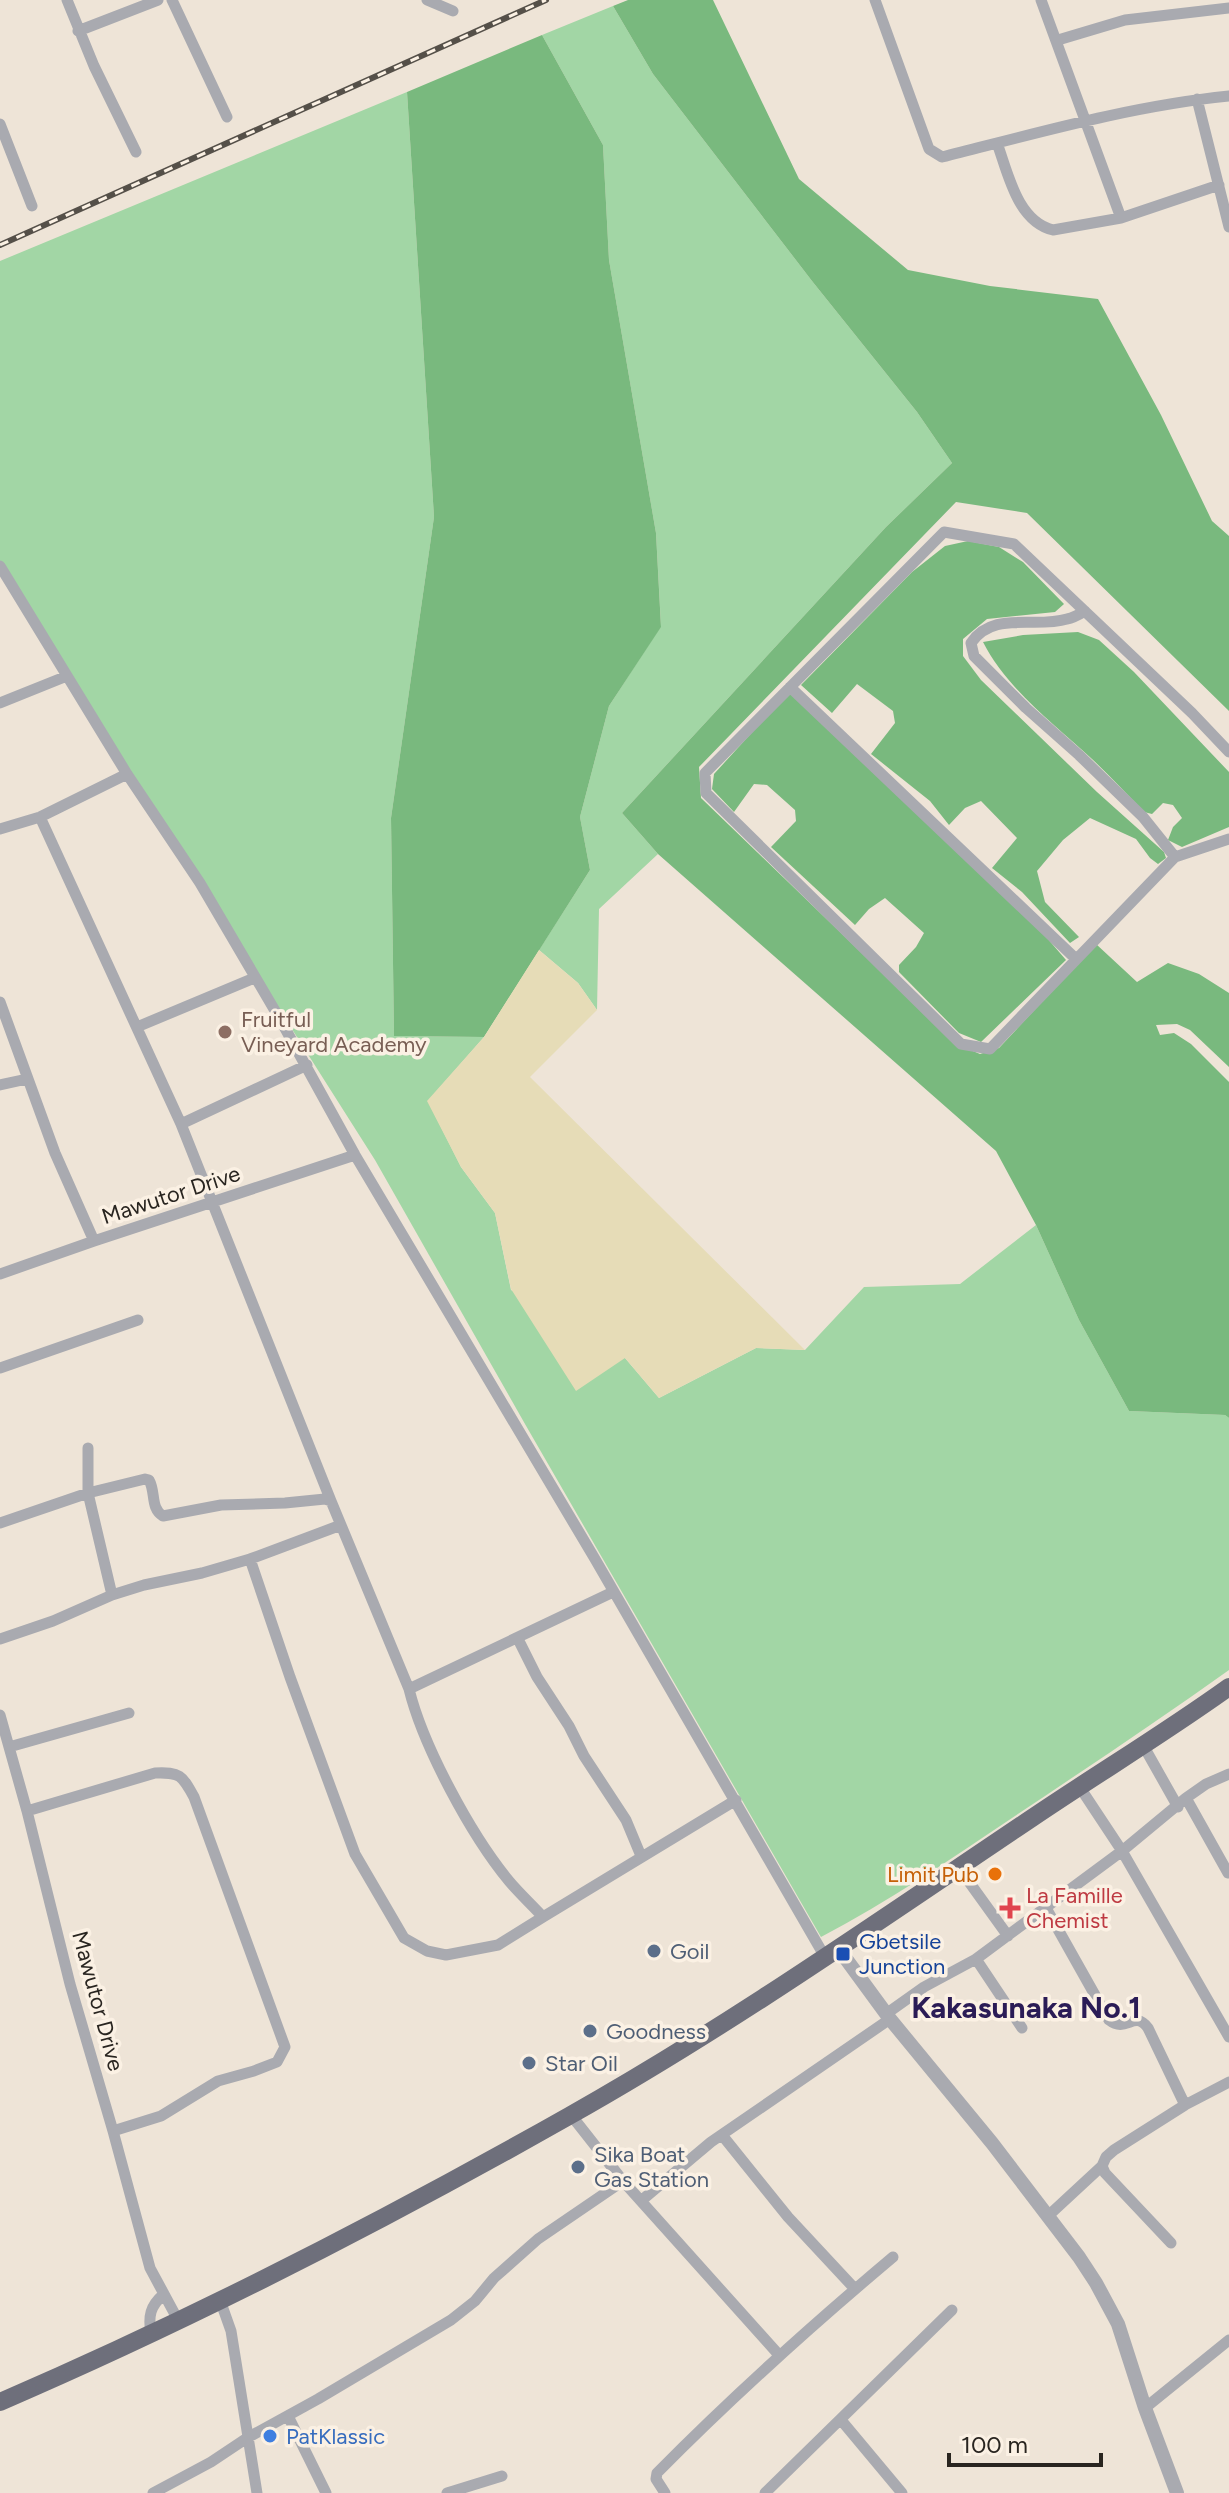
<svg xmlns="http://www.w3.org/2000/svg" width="1229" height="2493" viewBox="0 0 1229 2493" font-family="Figtree,sans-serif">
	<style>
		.green { fill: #a2d6a5 }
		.forest { fill: #79b97e }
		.sand { fill: #e6dcb7 }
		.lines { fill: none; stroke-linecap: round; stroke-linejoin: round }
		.minor { stroke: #a9aab0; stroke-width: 11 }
		.tertiary { stroke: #a9aab0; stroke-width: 14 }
		.trunk { stroke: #6e6f7b; stroke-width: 18 }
		.rail-casing { stroke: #555049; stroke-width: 6 }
		.rail { stroke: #fbf1e4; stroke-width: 3; stroke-dasharray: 9; stroke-linecap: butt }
		.education-dot { fill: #8d6e63; stroke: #fbf1e4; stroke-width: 3 }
		.food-dot { fill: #e8710a; stroke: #fbf1e4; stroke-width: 3 }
		.health-dot { fill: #e0444e; stroke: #fbf1e4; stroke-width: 3 }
		.service-dot { fill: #5c6f8a; stroke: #fbf1e4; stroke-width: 3 }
		.transit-dot { fill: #1a4fb4; stroke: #fbf1e4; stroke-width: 3 }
		.shop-dot { fill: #3f7fe0; stroke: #fbf1e4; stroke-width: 3 }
		.labels { text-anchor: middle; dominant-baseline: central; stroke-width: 7; stroke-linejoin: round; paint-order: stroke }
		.education-label { font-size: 22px; fill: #785e54; stroke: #fbf1e4; text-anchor: start }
		.street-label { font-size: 22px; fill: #292520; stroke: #fbf1e4 }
		.food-label { font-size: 22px; fill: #c56008; stroke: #fbf1e4; text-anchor: end }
		.health-label { font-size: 22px; fill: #be3a42; stroke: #fbf1e4; text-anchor: start }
		.transit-label { font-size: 22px; fill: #164399; stroke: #fbf1e4; text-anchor: start }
		.service-label { font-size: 22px; fill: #4e5e75; stroke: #fbf1e4; text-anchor: start }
		.shop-label { font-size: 22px; fill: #366cbe; stroke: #fbf1e4; text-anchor: start }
		.district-label { font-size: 30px; font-weight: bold; fill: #2b1c56; stroke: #fbf1e4 }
	</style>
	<rect width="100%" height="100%" fill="#eee4d7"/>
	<!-- green -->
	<path class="green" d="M613 6 653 74 812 281 917 412 952 463 886 527 622 813 658 854 599 909 597 1010 578 983 539 950 590 870 580 817 609 706 661 626 656 533 609 260 603 145 542 35Z
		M407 92 434 517 391 818 394 1036 484 1037 428 1101 461 1167 495 1213 511 1290 625 1358 659 1398 756 1348 805 1350 864 1287 960 1284 1036 1225 1079 1320 1129 1411 1225 1415 1229 1418V1670C1158 1721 1085 1769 1012 1818 949 1860 888 1902 821 1937L525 1424 375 1160 0 569V261Z"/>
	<!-- forest -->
	<path class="forest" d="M628 0H713L799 179 908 270 990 286 1098 299 1161 415 1212 521 1229 536V711L1027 513 956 502 699 767 701 798 956 1044 980 1054 999 1048 1096 944 1137 982 1168 963 1199 974 1229 993V1067L1190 1030 1177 1024 1156 1025 1160 1035 1174 1033 1191 1044 1229 1082V1418L1225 1415 1129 1411 1079 1320 1036 1225 996 1151 658 854 622 813 886 527 952 463 917 412 812 281 653 74 613 6Z
		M542 35 603 145 609 260 656 533 661 627 609 706 580 817 590 870 484 1037 394 1036 391 818 434 517 407 92Z
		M968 541 999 547 1023 562 1064 604 1055 612 987 619 963 639V656L981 680 1097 792 1164 852 1166 858 1158 864 1150 858 1136 839 1090 818 1063 840 1037 871 1045 902 1079 937 1070 943 1022 892 992 868 1017 838 981 801 965 808 949 825 930 801 871 754 895 723 893 711 857 684 832 713 801 685 912 572 945 546Z
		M1078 632 1099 640 1134 672 1229 772V827L1182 847 1168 840 1173 827 1182 818 1173 805 1163 803 1152 814 1144 812C1127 794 1110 776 1092 759 1054 724 1007 689 983 642L1023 635Z
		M788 693 795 695 1041 931 1066 960 981 1042 959 1033 899 972V965L916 947 924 933 885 898 869 909 855 925 771 847 796 821 795 810 767 785 754 784 734 812 712 789 714 774Z"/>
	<!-- sand -->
	<path class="sand" d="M539 950 578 983 597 1010 530 1077 805 1350 756 1348 659 1398 625 1358 576 1391 511 1289 495 1213 461 1167 427 1101 484 1037Z"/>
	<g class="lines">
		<!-- minor -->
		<path class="minor" d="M67 0 94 66 136 152
			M172 0 227 117
			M427 0 453 11
			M875 0 929 149 942 157C1037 133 1131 106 1229 96
			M1041 0 1121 218
			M78 31 158 0
			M1058 40 1125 20 1229 8
			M1197 99 1229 227
			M0 124 32 206
			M997 143C1008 173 1017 221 1053 230L1121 218 1219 185
			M0 566 127 774 200 883 281 1021 355 1155 595 1559 825 1957
			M1085 611C1080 614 1073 618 1067 619 1035 629 993 610 971 643L974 656 1026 708 1079 755 1143 817 1175 857
			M790 687 1076 959
			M0 703 67 676
			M1229 752 1192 713 1014 544 944 532 705 773 706 793 961 1044 990 1049 1175 857 1229 839
			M40 817 181 1124 331 1501 409 1689 613 1592
			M0 829 40 817 127 774
			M0 1002 55 1153 94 1241
			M137 1027 254 978
			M0 1085 27 1079
			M181 1124 307 1065
			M0 1274 94 1241 355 1155
			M0 1368 138 1320
			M88 1448V1493L112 1595
			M0 1523 88 1493 145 1479 149 1480C156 1492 150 1508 163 1516L221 1505 285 1503 325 1499 331 1501
			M250 1559 290 1677 355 1854 404 1938 427 1951 446 1955 498 1945 543 1917
			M0 1639 53 1621 112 1595 144 1585 202 1573 250 1559 341 1525
			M518 1639 537 1677 569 1726 584 1756 626 1820 641 1856
			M409 1689C423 1746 471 1835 509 1881 519 1893 532 1905 543 1917L736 1800
			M0 1715 27 1811 70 1984 113 2131 150 2268 178 2320
			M1143 1745 1178 1807
			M9 1747 129 1713
			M1229 1774 1206 1784 1186 1798 1122 1851 1229 2037
			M1186 1798 1228 1873
			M27 1811 155 1773C180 1772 182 1775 194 1797L285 2047 277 2062 254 2071 218 2081 161 2116 113 2131
			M959 1868 1008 1936
			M1046 1908 1109 2020C1127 2034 1134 2009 1148 2028L1185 2105
			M886 2014 924 1987 976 1959
			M1022 2028 976 1959 1122 1851 1079 1786
			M571 2115 623 2181 779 2355
			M722 2135 788 2217 855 2289
			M642 2200 711 2142 890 2019
			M1048 2216 1102 2166
			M1171 2243 1105 2173 1102 2166 1106 2157 1114 2150 1185 2105 1229 2082
			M220 2300 231 2331 257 2493
			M151 2334C148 2316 150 2306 164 2294
			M1145 2408 1229 2340
			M288 2416 326 2493
			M841 2420 902 2493
			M153 2493 211 2462 247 2438 318 2399 451 2320 475 2301 494 2278 538 2239 623 2181
			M447 2493 502 2476
			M665 2493 656 2479 657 2473C732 2397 811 2326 893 2257
			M765 2493 952 2310"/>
		<!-- tertiary -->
		<path class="tertiary" d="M838 1948 890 2019 992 2143 1079 2257 1096 2283 1118 2324 1145 2408 1177 2493"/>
		<!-- trunk -->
		<path class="trunk" d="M0 2402C195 2318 385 2220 569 2116 729 2026 880 1920 1032 1818 1097 1774 1165 1733 1229 1687"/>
		<!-- rail casing -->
		<g class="rail-casing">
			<path id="rail" d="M0 245 546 0"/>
		</g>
		<!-- rail -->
		<use href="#rail" class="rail"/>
	</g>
	<!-- markers -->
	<circle class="education-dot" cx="225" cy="1032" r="8"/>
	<circle class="food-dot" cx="995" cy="1874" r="8"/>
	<path class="health-dot" d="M1006 1896h8v8h8v8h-8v8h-8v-8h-8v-8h8z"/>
	<g class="service-dot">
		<circle cx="654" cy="1951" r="8"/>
		<circle cx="590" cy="2031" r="8"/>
		<circle cx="529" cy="2063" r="8"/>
		<circle cx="578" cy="2167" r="8"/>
	</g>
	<rect class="transit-dot" x="835" y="1946" width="16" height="16" rx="4"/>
	<circle class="shop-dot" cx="270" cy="2436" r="8"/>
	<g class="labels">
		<!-- education labels -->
		<g class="education-label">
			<text x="241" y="1019">Fruitful<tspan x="241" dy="25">Vineyard Academy</tspan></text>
		</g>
		<!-- street labels -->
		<g class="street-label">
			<text transform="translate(171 1195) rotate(-18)">Mawutor Drive</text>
			<text transform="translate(98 2001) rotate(75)">Mawutor Drive</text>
		</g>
		<!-- food labels -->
		<g class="food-label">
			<text x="979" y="1874">Limit Pub</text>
		</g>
		<!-- health labels -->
		<g class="health-label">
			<text x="1026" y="1895">La Famille<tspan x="1026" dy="25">Chemist</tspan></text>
		</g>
		<!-- transit labels -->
		<g class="transit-label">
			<text x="859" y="1941">Gbetsile<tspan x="859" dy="25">Junction</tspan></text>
		</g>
		<!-- service labels -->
		<g class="service-label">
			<text x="670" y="1951">Goil</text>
			<text x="606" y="2031">Goodness</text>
			<text x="545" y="2063">Star Oil</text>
			<text x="594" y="2154">Sika Boat<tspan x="594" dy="25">Gas Station</tspan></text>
		</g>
		<!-- shop labels -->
		<g class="shop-label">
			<text x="286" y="2436">PatKlassic</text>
		</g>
		<!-- district labels -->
		<g class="district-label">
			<text x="1026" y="2007">Kakasunaka No.1</text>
		</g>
	</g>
	<!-- scale -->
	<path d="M949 2453v12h152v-12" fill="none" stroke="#292520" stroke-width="4"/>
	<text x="961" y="2453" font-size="24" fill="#292520" stroke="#fbf1e4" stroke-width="6" paint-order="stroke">100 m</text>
</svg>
